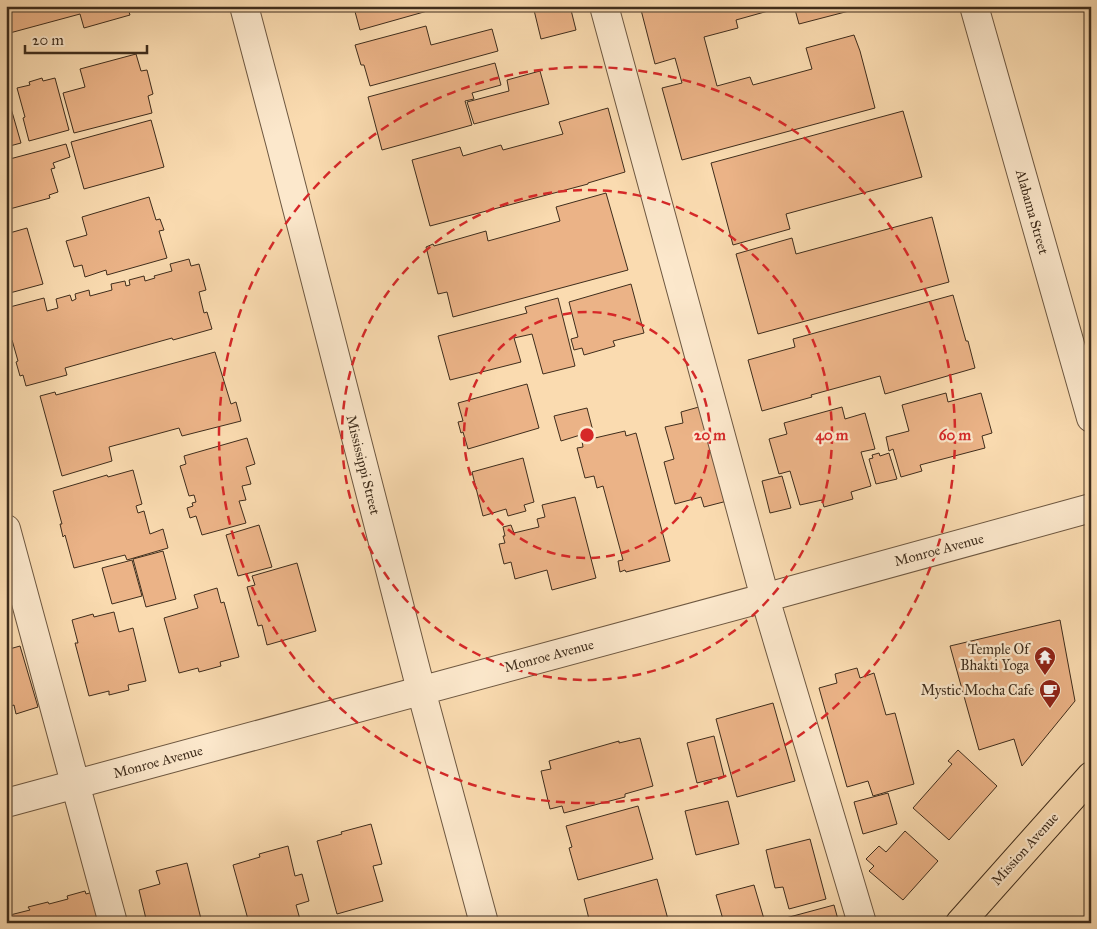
<svg xmlns="http://www.w3.org/2000/svg" width="1097" height="929" viewBox="0 0 1097 929" font-family="'IM FELL Great Primer',serif">
	<style>
		.building { fill: #ebb387; stroke: #3f2d1c }
		.lines { fill: none; stroke-linecap: round; stroke-linejoin: round }
		.minor-casing { stroke: #6e5841; stroke-width: 30 }
		.major-casing { stroke: #3f2d1c; stroke-width: 30 }
		.minor { stroke: #fce8cc; stroke-width: 28 }
		.major { stroke: #fadbb0; stroke-width: 28 }
		.ring { fill: none; stroke: #d62828; stroke-width: 2.5; stroke-dasharray: 9 6 }
		.labels { text-anchor: middle; dominant-baseline: central; stroke-width: 4.5; stroke-linejoin: round; paint-order: stroke }
		.street-label { font-size: 14px; fill: #3f2d1c; stroke: #fce8cc }
		.poi-label { font-size: 14px; fill: #3f2d1c; stroke: #fce8cc; text-anchor: end }
		.centre { fill: #d62828; stroke: #fce8cc; stroke-width: 2.5 }
		.ring-label { font-size: 15px; text-anchor: middle; font-weight: bold; fill: #d62828; stroke: #fce8cc; stroke-width: 4.5; stroke-linejoin: round; paint-order: stroke }
	</style>
	<rect width="100%" height="100%" fill="#fadbb0"/>
	<filter id="stains"><feTurbulence type="fractalNoise" baseFrequency=".004" numOctaves="4"/><feColorMatrix values="0 0 0 0 .2 0 0 0 0 .09 0 0 0 0 .02 0 0 0 .5 -.17"/></filter>
	<radialGradient id="worn" r=".72"><stop offset=".6" stop-color="#630" stop-opacity="0"/><stop offset="1" stop-color="#630" stop-opacity=".3"/></radialGradient>
	<!-- building -->
	<path class="building" d="M6 6H127L130 15 84 28 80 14 6 34Z
		M345 6H445L360 30 354 8 346 10Z
		M533 6H570L576 30 541 39Z
		M640 6H786L736 20 738 28 704 37 717 86 750 77 753 85 812 69 806 48 854 35 860 51 875 108 682 160 662 88 682 83 675 58 655 64Z
		M794 6H847L849 11 799 24Z
		M426 26 431 45 492 29 498 51 370 86 364 65H361L355 45Z
		M136 54 141 71 147 70 153 94 148 96 152 113 74 133 63 93 85 87 80 69Z
		M495 63 501 85 472 93 474 99 465 101 472 125 382 150 368 97Z
		M540 71 549 104 474 124 467 102 509 91 507 80Z
		M42 78 43 81 55 78 69 130 29 141 23 118 25 117 17 88 30 85 29 82Z
		M6 91 21 143 6 147Z
		M608 108 625 172 588 183V184L430 226 412 160 460 147 463 156 501 145 503 150 563 134 559 122Z
		M903 111 922 177 786 214 790 229 733 245 711 163Z
		M151 120 164 167 84 189 71 142Z
		M66 144 70 157 53 163 55 168 51 169 58 192 49 195 50 198 6 210V160Z
		M606 193 628 270 453 317 447 292 438 294 426 247 433 244 434 246 486 231 488 241 560 221 556 207Z
		M149 197 156 220 160 219 164 230 159 231 167 258 107 275 106 270 85 277 82 265 74 267 66 241 87 235 82 217Z
		M932 217 949 282 758 334 736 254 792 238 796 254Z
		M27 228 43 284 6 294V234Z
		M189 259 191 266 199 264 206 290 199 292 204 313 207 312 212 329 173 340 172 338 65 368 67 375 26 386 23 375 20 376 16 362 18 361 12 340 8 341 6 334V308L44 298 47 311 58 308 56 299 70 295 72 301 76 299 75 294 89 290 90 296 112 290 111 284 125 281 126 286 130 285 129 280 144 276 145 281 155 278 154 276 172 271 170 264Z
		M631 284 644 333 613 341 615 346 584 355 582 348 574 350 571 339 578 337 569 302Z
		M953 295 966 341H968L975 368 885 394 880 376 811 395 812 397 762 411 748 360 795 347 793 339Z
		M558 298 575 366 543 374 532 334 514 338 521 362 450 380 438 336 527 313 525 307Z
		M215 352 231 404 236 402 241 421 182 436 179 428 109 447 112 461 62 476 40 396 55 392 56 395Z
		M527 384 539 428 468 449 463 432 461 433 458 422 463 421 458 403Z
		M946 393 948 402 981 393 992 433 982 436 985 448 920 465 922 471 901 477 893 449 889 451 886 437 909 431 902 405Z
		M706 405 731 500 704 507 701 497 675 504 664 462 674 459 665 427 683 423 681 412Z
		M842 407 845 419 865 413 875 449 861 452 871 486 851 492 853 499 824 507 822 500 800 505 790 471 779 474 769 439 787 434 784 423Z
		M587 408 593 431 561 441 554 416Z
		M625 431 626 436 636 433 670 561 626 572 625 570 620 572 618 561 623 560 603 486 597 488 594 476 585 478 577 448 583 447 582 441Z
		M247 438 255 464 246 467 251 484 242 486 246 500 239 501 246 523 202 535 196 516 190 518 187 508 193 506 192 503 196 502 194 495 189 496 180 466 186 464 184 456Z
		M879 453 880 456 889 453 897 479 876 484 869 459 873 458 872 455Z
		M523 458 534 502 524 505 526 511 508 516 506 509 483 516 472 472Z
		M133 470 142 504 136 506 138 513 144 511 150 534 163 529 168 548 127 560 125 555 74 568 65 535 63 537 60 524H62L53 491 107 475 108 477Z
		M782 476 791 508 770 513 762 481Z
		M575 497 596 578 552 590 547 570 515 579 511 562 504 564 499 544 505 543 503 536H505L503 527 511 525 514 533 539 527 537 519 545 517 542 505Z
		M259 525 272 567 238 576 226 535Z
		M163 551 176 599 146 607 133 559Z
		M132 560 142 596 112 604 102 568Z
		M297 563 316 631 267 645 262 625 258 626 247 587 255 585 252 576Z
		M217 588 221 603 224 602 239 657 220 662 221 666 199 672 198 668 179 673 164 618 198 608 194 595Z
		M114 612 119 632 133 628 146 681 128 685 129 690 109 695V691L89 696 75 643H78L72 620 93 614 94 617Z
		M1060 620 1075 701 1022 766 1014 739 979 750 950 646Z
		M20 646 38 707 16 714 14 705 6 708V650Z
		M857 668 860 678 874 673 886 715 895 713 914 784 873 796 868 781 847 787 819 688 837 683 835 674Z
		M773 703 795 781 737 797 716 719Z
		M714 736 724 776 697 783 687 743Z
		M640 738 653 786 625 794V797L564 813 562 806 550 809 541 771 551 769 549 761 619 741V743Z
		M958 750 997 786 949 840 913 808 952 764 948 761Z
		M888 793 897 824 863 834 854 802Z
		M728 801 739 844 696 855 685 811Z
		M638 806 653 859 578 880 569 848 572 847 566 826Z
		M371 824 382 864 373 866 383 901 337 914 317 841 342 834 341 832Z
		M905 831 938 861 903 900 869 871 874 866 866 859 879 846 886 852Z
		M810 839 826 899 789 909 783 887 775 888 766 850Z
		M288 846 295 876 302 874 309 901 296 905 301 923H249L233 865 260 857 259 854Z
		M187 863 202 923H147L139 890 160 884 156 871Z
		M657 879 669 923H590L584 899Z
		M754 885 764 919 749 923H724L716 895Z
		M85 891 86 894 93 892 102 923H6V916L30 910 28 907 48 902 49 904 68 899 67 896Z
		M834 905 839 923H783L782 919Z"/>
	<g class="lines">
		<!-- minor casing -->
		<g class="minor-casing">
			<path id="minor" d="M244 6 280 142 421 690 484 923
				M604 6 765 598 862 923
				M974 6 1091 418
				M6 529 113 923
				M6 803 771 596 1091 508"/>
		</g>
		<!-- major casing -->
		<g class="major-casing">
			<path id="major" d="M960 923 1091 776"/>
		</g>
		<!-- minor -->
		<use href="#minor" class="minor"/>
		<!-- major -->
		<use href="#major" class="major"/>
	</g>
	<!-- distance rings -->
	<g class="ring">
		<circle cx="587" cy="435" r="123"/>
		<circle cx="587" cy="435" r="245"/>
		<circle cx="587" cy="435" r="368"/>
	</g>
	<!-- icons -->
	<defs>
		<g id="temple-pin" transform="scale(1.125)"><path d="M0 17L-7.5 6A9.5 9.5 0 1 1 7.5 6Z" fill="#8f2418" stroke="#fce8cc"/><path d="M0-6L5-2H3V0L6.5 2.5H4V6H1.5V3h-3V6H-4V2.5H-6.5L-3 0V-2H-5Z" fill="#fff"/></g>
		<g id="cafe-pin" transform="scale(1.125)"><path d="M0 17L-7.5 6A9.5 9.5 0 1 1 7.5 6Z" fill="#8f2418" stroke="#fce8cc"/><path d="M-5.5-4.5H6V0H3Q3 3.5 0 3.5H-2.5Q-5.5 3.5-5.5 0ZM3-3.2v2h1.7v-2ZM-6 4.5H4V6H-6Z" fill="#fff"/></g>
	</defs>
	<g fill-rule="evenodd">
		<use href="#temple-pin" x="1045" y="657"/>
		<use href="#cafe-pin" x="1050" y="690"/>
	</g>
	<g class="labels">
		<!-- street labels -->
		<g class="street-label">
			<text transform="translate(1032 212) rotate(74)">Alabama Street</text>
			<text transform="translate(363 465) rotate(76)">Mississippi Street</text>
			<text transform="translate(939 550) rotate(-15)">Monroe Avenue</text>
			<text transform="translate(549 656) rotate(-15)">Monroe Avenue</text>
			<text transform="translate(158 762) rotate(-15)">Monroe Avenue</text>
			<text transform="translate(1025 849) rotate(-48)">Mission Avenue</text>
		</g>
		<!-- poi labels -->
		<g class="poi-label">
			<text x="1029" y="649">Temple Of<tspan x="1029" dy="16">Bhakti Yoga</tspan></text>
			<text x="1034" y="690">Mystic Mocha Cafe</text>
		</g>
	</g>
	<circle cx="587" cy="435" r="8" class="centre"/>
	<g class="ring-label">
		<text x="710" y="440">20 m</text>
		<text x="832" y="440">40 m</text>
		<text x="955" y="440">60 m</text>
	</g>
	<!-- margin -->
	<rect width="1097" height="929" fill="none" stroke="#fadbb0" stroke-width="25"/>
	<rect x="8" y="8" width="1082" height="914" fill="none" stroke="#3f2d1c" stroke-width="2.5"/>
	<rect x="12" y="12" width="1072" height="904" fill="none" stroke="#3f2d1c"/>
	<!-- scale -->
	<path d="M25 45v8h122v-8" fill="none" stroke="#3f2d1c" stroke-width="2.5"/>
	<text x="32" y="45" font-size="15" fill="#3f2d1c" stroke="#fce8cc" stroke-width="4" paint-order="stroke">20 m</text>
	<rect width="100%" height="100%" filter="url(#stains)"/>
	<rect width="100%" height="100%" fill="url(#worn)"/>
</svg>
